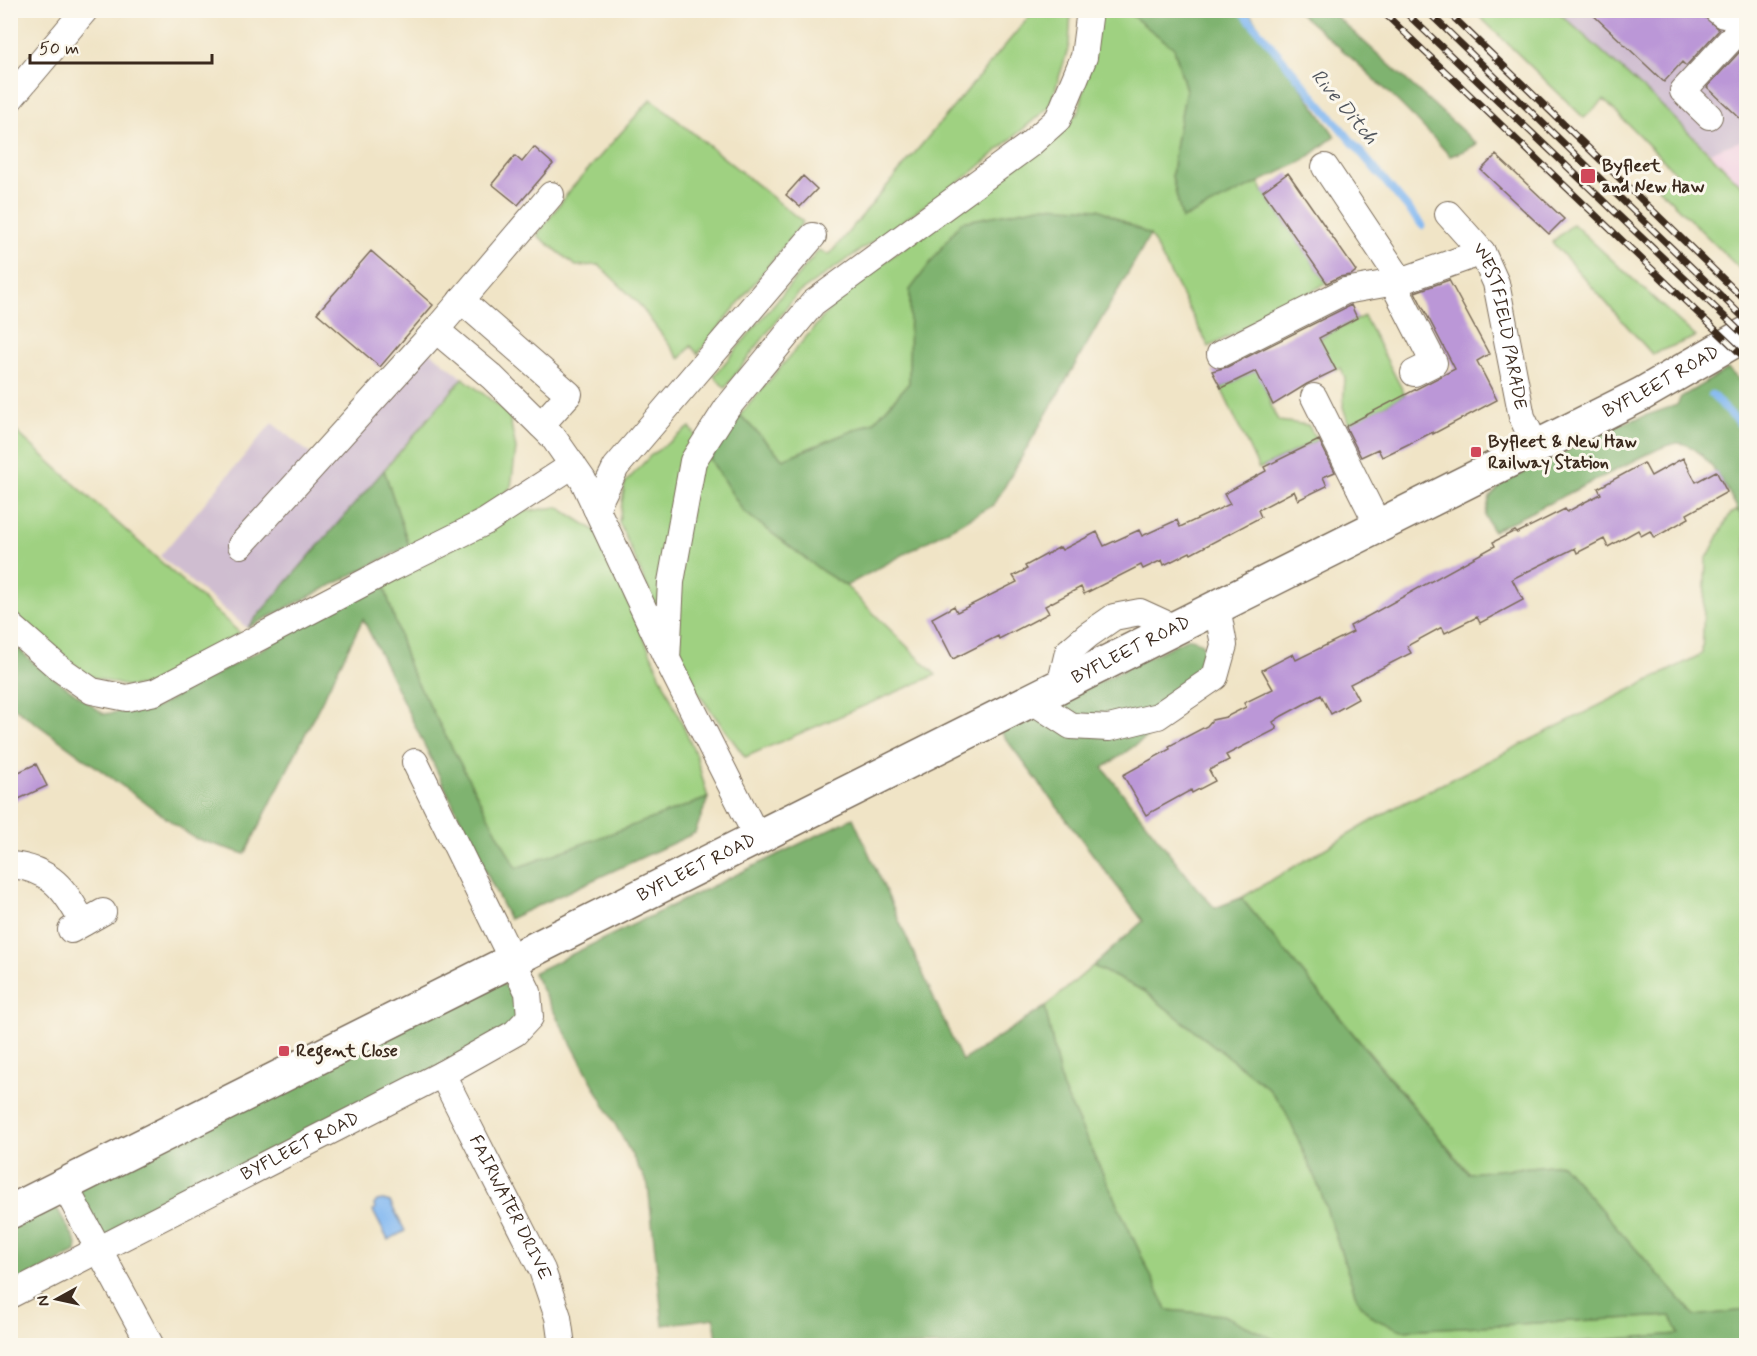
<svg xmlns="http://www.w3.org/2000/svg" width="1757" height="1356" viewBox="0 0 1757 1356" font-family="Mynerve,sans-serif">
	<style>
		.built { fill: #f2cfe2 }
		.industrial { fill: #cfbdd0 }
		.green { fill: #9fd181; stroke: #6d7e50; stroke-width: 1.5 }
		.forest { fill: #7fb36f; stroke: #5d6e46; stroke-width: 1.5 }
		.water { fill: #82b8f1; stroke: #5e7188; stroke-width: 1.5 }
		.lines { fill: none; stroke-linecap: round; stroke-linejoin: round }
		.stream { stroke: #82b8f1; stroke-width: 8 }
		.building { fill: #bb97d7 }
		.minor-casing { stroke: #7a6b59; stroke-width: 28 }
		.major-casing { stroke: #7a6b59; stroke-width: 36 }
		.minor { stroke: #fff; stroke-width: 26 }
		.major { stroke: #fff; stroke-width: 33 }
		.rail-casing { stroke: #3b2a1e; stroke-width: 7 }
		.rail { stroke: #fbf7ec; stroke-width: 4.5; stroke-dasharray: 14; stroke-linecap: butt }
		.poi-dot { fill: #d1495b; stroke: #fbf7ec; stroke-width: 2 }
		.labels { text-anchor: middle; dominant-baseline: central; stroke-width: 6; stroke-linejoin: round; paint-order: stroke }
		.poi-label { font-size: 18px; font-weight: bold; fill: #3b2a1e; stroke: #fbf7ec; text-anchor: start }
		.street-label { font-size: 18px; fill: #3b2a1e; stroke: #fbf7ec }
		.water-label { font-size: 20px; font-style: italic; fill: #50555d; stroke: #fbf7ec }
	</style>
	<rect width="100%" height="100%" fill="#fbf7ec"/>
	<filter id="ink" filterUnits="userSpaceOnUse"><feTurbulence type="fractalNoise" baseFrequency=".0167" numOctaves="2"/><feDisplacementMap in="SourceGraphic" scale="12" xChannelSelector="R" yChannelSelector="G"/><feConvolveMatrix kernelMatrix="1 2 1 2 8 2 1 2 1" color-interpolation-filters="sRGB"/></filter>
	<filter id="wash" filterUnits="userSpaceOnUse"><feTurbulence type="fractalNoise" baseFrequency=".008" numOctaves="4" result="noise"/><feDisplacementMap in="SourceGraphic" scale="24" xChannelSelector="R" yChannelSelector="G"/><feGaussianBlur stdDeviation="1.35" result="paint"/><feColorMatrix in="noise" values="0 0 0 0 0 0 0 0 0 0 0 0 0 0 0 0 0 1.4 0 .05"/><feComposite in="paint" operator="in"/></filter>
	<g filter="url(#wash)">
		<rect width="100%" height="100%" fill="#f0e4c6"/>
		<!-- built -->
		<path class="built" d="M1746 139V190L1710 152Z"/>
		<!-- industrial -->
		<path class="industrial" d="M1557 11H1746V139L1710 152Z
			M413 338 463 378 247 628 160 556 272 423 313 456Z"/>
		<!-- green -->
		<path class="green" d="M1034 11H1071L1069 46 1050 106 969 175 797 294 725 388 714 376 819 250 829 255Z
			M1100 11H1126L1174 48 1186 90 1176 142 1172 176 1182 219 1259 182 1263 191 1327 283 1209 347 1150 235 1099 209 910 290 909 383 874 422 783 459 740 415 846 290 1038 149 1079 112Z
			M1474 11H1557L1659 103 1746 190V275L1658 188 1676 173 1604 100 1584 118Z
			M651 99 803 222 698 354 691 346 680 359 638 303 599 265 576 266 537 235 571 189Z
			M1573 224 1696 337 1652 354 1552 242Z
			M1364 316 1405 395 1349 425 1343 407 1345 378 1341 368 1336 370 1326 353 1264 386C1269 396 1272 413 1279 421L1308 425 1317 440 1259 469 1221 388Z
			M463 378 509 414 516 449 511 487 498 500 409 546 384 470Z
			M10 426 240 633 150 685 129 687 88 676 11 611Z
			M690 427 743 511 822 571 846 586 936 675 745 757 695 689 651 596 619 522 625 483 650 456Z
			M558 507 596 531 696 755 708 798 516 869 409 667 383 582 521 512Z
			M1738 510 1746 526V1310L1695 1316 1561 1164 1469 1173 1241 898 1394 808 1702 654 1706 560 1730 514Z
			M1093 966 1144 991 1268 1088 1284 1107 1319 1187 1356 1296 1402 1330 1672 1316 1679 1334 1537 1346H1287L1223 1315 1167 1310 1062 1087 1045 1007Z"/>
		<!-- forest -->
		<path class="forest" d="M1126 11H1248L1335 136 1303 161 1182 219 1172 176 1176 142 1186 90 1174 48Z
			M1297 11H1330L1477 144 1464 151 1450 156C1403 103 1351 56 1297 11Z
			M1045 206 1099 209 1150 235 994 505 846 586 822 571 743 511 710 459 740 415 783 459 874 422 909 383 910 290 961 222Z
			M1728 369 1746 387V526C1735 504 1708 445 1679 443 1670 443 1660 448 1652 452L1493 531 1485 516 1490 497 1503 483 1618 425 1677 405 1681 397Z
			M384 470 409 546 247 628Z
			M383 582 409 667 516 868 708 798 695 833 509 919 363 619 245 854 194 838 11 705V642L35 664 104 714 157 707Z
			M1188 638 1201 642 1208 661 1177 716 1103 768 1196 887 1215 908 1241 898 1468 1173 1561 1164 1695 1316 1746 1310V1345H1537L1679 1334 1671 1316 1402 1330C1378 1321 1368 1319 1356 1296L1319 1187 1284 1108 1268 1088 1144 991 1093 966 1143 921 1000 731Z
			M853 818 962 1061 1045 1007 1062 1087 1167 1310 1223 1315 1286 1345 718 1346 714 1318 663 1325 648 1185 533 973Z
			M485 974 522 995 530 1017 108 1245 72 1181Z
			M40 1197 58 1210 77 1244 76 1252 11 1286V1212Z"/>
		<!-- water -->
		<path class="water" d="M383 1200 390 1202 405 1231 388 1240 373 1211 375 1210 374 1205 377 1201Z"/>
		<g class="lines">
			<!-- stream -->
			<path class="stream" d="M1241 10 1422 225
				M1712 395 1746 430"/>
		</g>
		<g id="blocks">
			<!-- building -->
			<path class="building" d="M1588 10H1697L1719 30 1686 66 1682 62 1664 82Z
				M1746 45V124L1707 87Z
				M534 147 553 164 518 205 492 184 515 156 522 162Z
				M1496 155 1564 219 1549 234 1481 170Z
				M1288 173 1356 271 1351 275 1339 277 1327 283 1263 191Z
				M803 176 817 189 800 207 786 195Z
				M371 251 433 305 380 367 317 313Z
				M1449 280 1489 354 1477 361 1497 400 1433 434V432L1382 457 1378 449 1361 457 1346 427 1347 425 1455 369 1415 292Z
				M1351 305 1357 318 1319 338 1336 370 1307 384 1273 405 1256 371 1221 388 1212 371 1227 367Z
				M1319 440 1335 472 1323 477 1327 486 1298 500 1294 491 1258 510 1261 517 1191 554 1190 552 1164 565 1162 560 1143 569 1141 565 1084 594 1081 587 1045 606 1049 613 999 639 998 636 953 659 932 618 954 606 957 612 1017 582 1013 576 1027 569 1025 566 1060 547 1062 550 1097 532 1104 546 1139 530 1142 536 1177 520 1180 527 1230 504 1224 494 1266 471 1264 467Z
				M1683 458 1696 482 1716 471 1727 492 1687 514 1689 518 1654 538 1650 531 1641 536 1638 530 1608 547 1604 539 1577 553 1575 548 1512 579 1523 600 1480 623 1477 617 1445 633 1442 627 1407 646 1411 653 1350 684 1358 699 1331 714 1321 695 1282 716 1273 722 1277 729 1226 755 1229 760 1209 770 1215 781 1192 793 1191 790 1146 815 1123 775 1170 749 1169 746 1207 726 1212 720 1226 717 1246 707 1244 703 1273 689 1262 670 1293 654 1296 660 1353 632 1350 626 1495 546 1493 542 1515 531 1517 533 1565 509 1567 512 1585 502 1601 494 1598 488 1644 463 1651 476Z
				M36 764 47 786 10 803V776Z"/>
		</g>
	</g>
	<g filter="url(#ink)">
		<use href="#blocks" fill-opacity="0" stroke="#7a6b59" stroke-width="1.5"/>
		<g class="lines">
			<!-- minor casing -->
			<g class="minor-casing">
				<g id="minor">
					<path d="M1717 10 1723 15 1729 10"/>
					<path d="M10 99 85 10"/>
					<path d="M1709 116 1683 91 1746 23"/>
					<path d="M1325 167 1401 281 1482 252"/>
					<path id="s1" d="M1448 214 1482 252 1496 283 1522 417 1536 447"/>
					<path d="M1393 283 1434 363 1414 373"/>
					<path d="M461 300 569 394 541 425"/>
					<path d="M436 330 492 377 553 437 583 480 667 659 757 837"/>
					<path d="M1220 354 1345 291 1401 281"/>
					<path d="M1314 397 1378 525"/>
					<path d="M596 508 616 467 813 236"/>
					<path d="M241 545 436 330 551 195"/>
					<path d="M10 625 59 668 92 691 127 698 155 692 394 567 485 522 573 465"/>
					<path d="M667 659 671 582 693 461 727 408 813 303 1029 145 1058 119 1084 57 1090 10"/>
					<path d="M1060 686 1068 652 1088 635 1114 617 1140 612 1175 628"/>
					<path d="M1031 700 1071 726 1109 728 1158 716 1215 677 1224 645 1217 607"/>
					<path d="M10 865C50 868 66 890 83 923"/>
					<path d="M71 930 103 912"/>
					<path id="s2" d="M442 1074 542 1270 558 1317 562 1346"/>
					<path d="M64 1185 151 1346"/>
					<path id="s3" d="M10 1295 442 1074 515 1033 530 1017 528 992 415 762"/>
				</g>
			</g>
			<!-- major casing -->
			<g class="major-casing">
				<g id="major">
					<path id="s4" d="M10 1212 1642 394 1746 334"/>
				</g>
			</g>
			<!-- minor -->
			<use href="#minor" class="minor"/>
			<!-- major -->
			<use href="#major" class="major"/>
			<!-- rail casing -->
			<g class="rail-casing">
				<path id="rail" d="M1381 10 1746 359
					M1403 10 1746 337
					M1426 10 1746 320
					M1446 10 1746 301"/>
			</g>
			<!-- rail -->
			<use href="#rail" class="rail"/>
		</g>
	</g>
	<!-- markers -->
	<g class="poi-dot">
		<rect x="1580" y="168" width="16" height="16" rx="3"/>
		<rect x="1470" y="446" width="12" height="12" rx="3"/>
		<rect x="278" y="1045" width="12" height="12" rx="3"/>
	</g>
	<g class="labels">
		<!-- poi labels -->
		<g class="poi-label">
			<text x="1602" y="166">Byfleet<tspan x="1602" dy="21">and New Haw</tspan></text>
			<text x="1488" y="442">Byfleet &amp; New Haw<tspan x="1488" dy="21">Railway Station</tspan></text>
			<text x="296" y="1051">Regent Close</text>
		</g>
		<!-- street labels -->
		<g class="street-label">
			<text stroke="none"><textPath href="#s1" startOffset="128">WESTFIELD PARADE</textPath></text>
			<text stroke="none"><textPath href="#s4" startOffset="1848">BYFLEET ROAD</textPath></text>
			<text stroke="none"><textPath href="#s4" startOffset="1254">BYFLEET ROAD</textPath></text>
			<text stroke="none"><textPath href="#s4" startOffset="768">BYFLEET ROAD</textPath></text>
			<text stroke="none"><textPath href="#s3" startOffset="326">BYFLEET ROAD</textPath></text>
			<text stroke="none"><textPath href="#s2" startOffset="150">FAIRWATER DRIVE</textPath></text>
		</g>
		<!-- water labels -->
		<g class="water-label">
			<text transform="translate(1344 107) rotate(50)">Rive Ditch</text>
		</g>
	</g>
	<!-- margin -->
	<rect width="1757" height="1356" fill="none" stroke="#fbf7ec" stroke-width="36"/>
	<!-- north arrow -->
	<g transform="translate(57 1299) rotate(262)" stroke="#fbf7ec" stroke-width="4.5" paint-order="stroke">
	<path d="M0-4.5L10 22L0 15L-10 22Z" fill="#3b2a1e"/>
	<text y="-9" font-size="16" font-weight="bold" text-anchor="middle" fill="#3b2a1e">N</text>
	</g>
	<!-- scale -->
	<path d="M30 54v9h182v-9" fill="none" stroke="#3b2a1e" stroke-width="3"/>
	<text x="39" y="54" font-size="18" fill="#3b2a1e" stroke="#fbf7ec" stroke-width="4.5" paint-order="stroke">50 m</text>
</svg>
